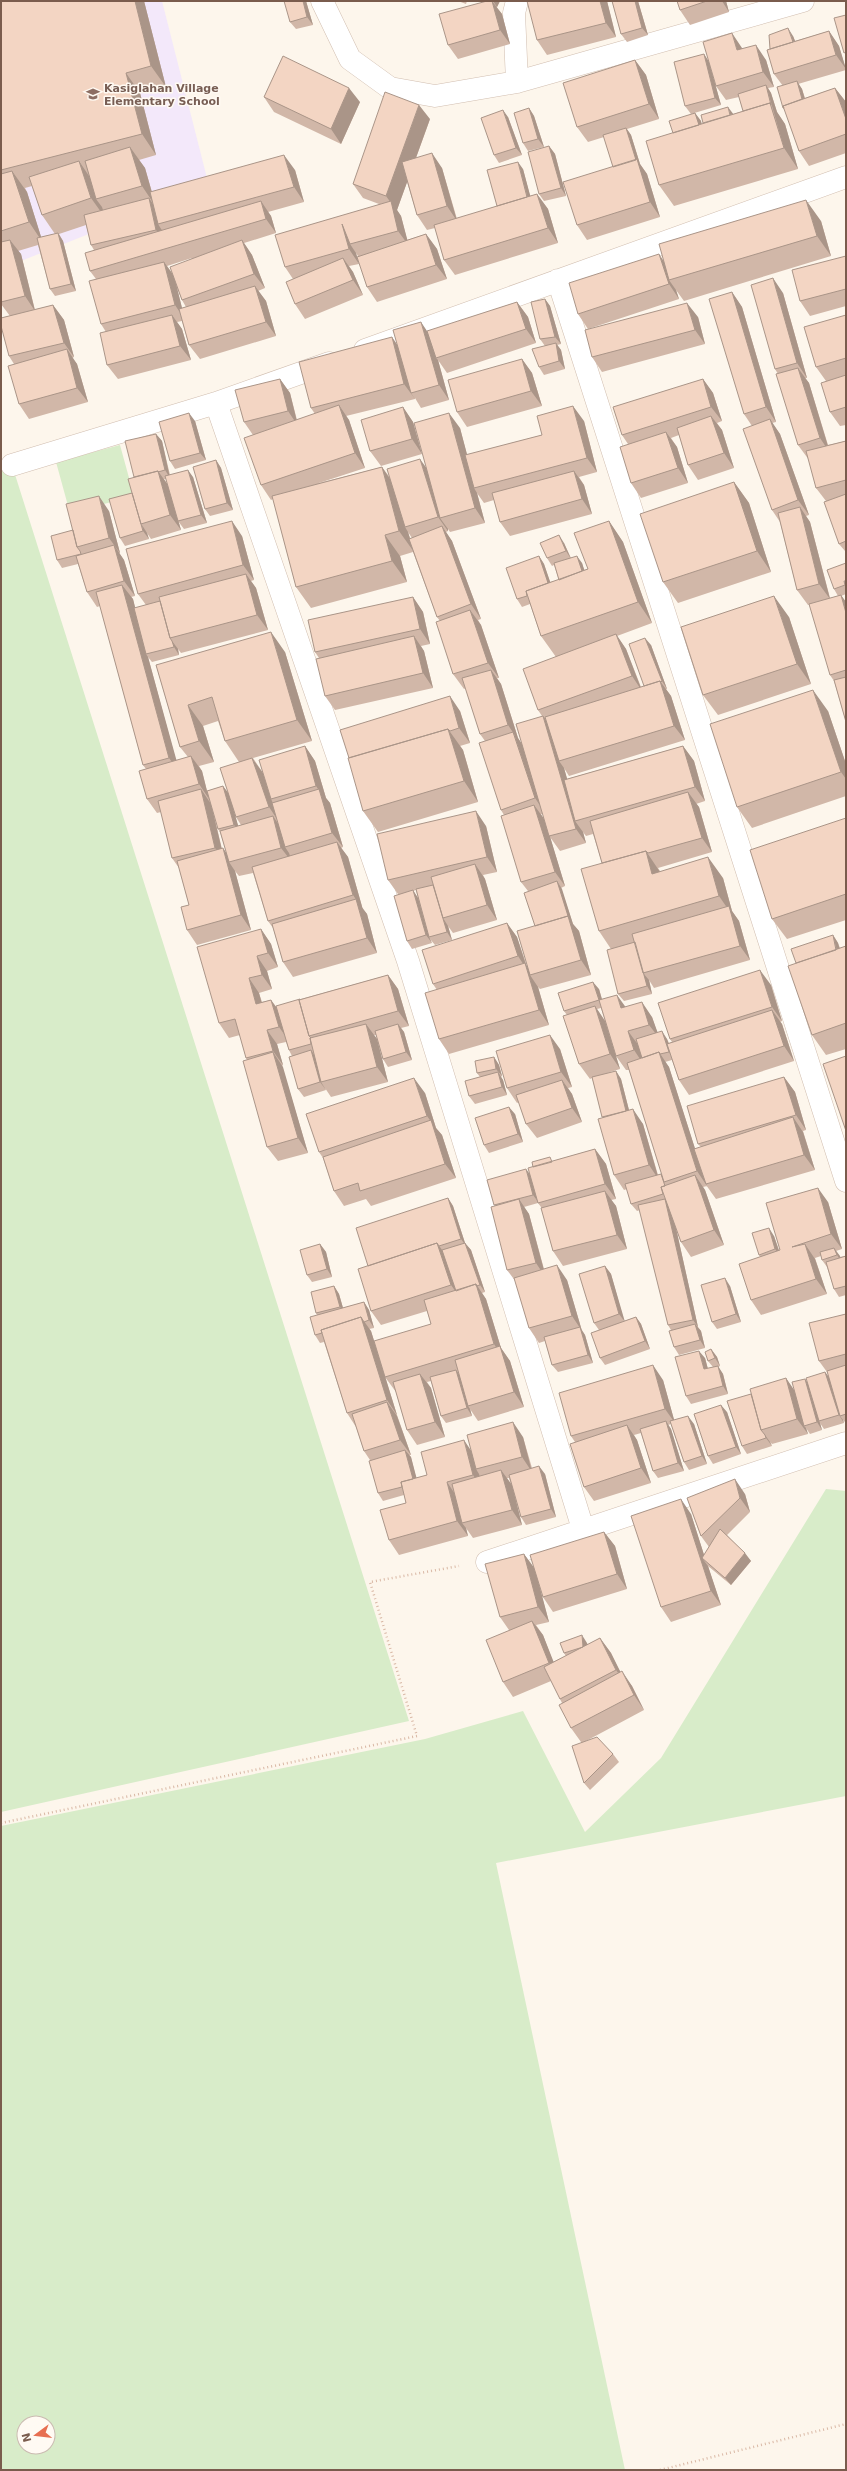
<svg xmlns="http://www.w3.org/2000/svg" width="847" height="2471" viewBox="0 0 847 2471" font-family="'DejaVu Sans',sans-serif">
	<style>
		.education { fill: #f3e8fa }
		.green { fill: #d8ecc9; fill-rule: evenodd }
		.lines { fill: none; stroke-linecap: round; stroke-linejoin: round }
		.minor-casing { stroke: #d1beb0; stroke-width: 23 }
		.path { stroke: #d9b8a5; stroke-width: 2.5; stroke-dasharray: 1 3; stroke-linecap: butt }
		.minor { stroke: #fff; stroke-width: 22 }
		.wall { fill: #d1b7a8; fill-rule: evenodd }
		.shaded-wall { fill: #aa9588 }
		.building { fill: #f3d5c3; stroke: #aa9588 }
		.labels { text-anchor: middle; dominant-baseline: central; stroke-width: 3; stroke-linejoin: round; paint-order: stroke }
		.education-label { font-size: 11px; font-weight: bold; fill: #785e54; stroke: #fffaf3; text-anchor: start }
	</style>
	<rect width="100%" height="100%" fill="#fdf6ec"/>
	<!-- education -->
	<path class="education" d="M1 1H162L209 186 1 269Z"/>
	<!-- green -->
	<path class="green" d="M120 445 134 496 70 513 56 462Z
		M12 465 409 1721 1 1812V469Z
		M826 1489 846 1491V1796L496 1863 625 2470H1V1826L425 1739 523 1711 585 1832 661 1758ZM24 2423H48V2447H24Z"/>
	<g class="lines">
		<!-- minor casing -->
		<g class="minor-casing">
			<path id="minor" d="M322 1 350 59 390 88 435 96 517 82 803 1
				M517 82 514 13 517 1
				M558 280 846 1181
				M365 350 846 177
				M216 403 408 961 583 1529
				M12 465 216 403 329 363
				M487 1562 846 1443"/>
		</g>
		<!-- path -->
		<path class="path" d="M1 1823 417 1736 370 1582 459 1566
			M660 2470 846 2424"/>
		<!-- minor -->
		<use href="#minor" class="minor"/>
	</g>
	<!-- wall -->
	<path class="wall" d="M1 1H144L166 87 140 93 156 155 139 160 145 168 152 192 295 170 304 202 268 212 271 216 276 233 244 243 252 255 265 288 258 291 266 301 276 336 200 359 189 345 182 321 177 322 182 329 191 360 118 379 107 365 106 332 101 324 96 279 90 271 94 250 91 245 86 225 59 234 63 241 76 291 55 296 50 289 38 245 18 251 21 254 35 310 53 305 64 320 74 357 72 358 77 364 88 402 29 419 19 404 14 364 9 356 10 316 1 304ZM32 186 42 215 55 234 41 237 27 192 25 188ZM192 258 172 273 167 266ZM177 288 182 300 186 307 182 308Z
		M306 1 313 25 296 29 290 22Z
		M458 1H467L466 4Z
		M481 1H500L497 7H496L502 14 510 44 458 59 448 45 483 2Z
		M607 1 616 37 547 55 537 40Z
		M612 1H638L648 35 627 42 621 34Z
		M677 1H726L729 12 690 25 680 10Z
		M829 31 839 46 846 70 798 84 802 89 805 98 835 88 846 102V153L809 166 799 151 786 112 783 108V86L774 74 770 49 793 36 795 41Z
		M742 48 766 60 774 87 768 88 771 93 777 112 785 124 798 169 674 206 659 185 673 133 695 113 701 121V124L743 111 739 97 726 100 716 86Z
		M704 54 709 62 721 105 691 114 685 106Z
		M635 60 646 75 659 119 627 129 631 135 640 164 647 174 660 217 587 240 577 225 613 167 604 137 588 142 577 127Z
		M264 97 360 102 341 144 274 112Z
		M529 108 534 116 544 147 528 151 523 143Z
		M508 117 522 155 499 163 494 155Z
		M430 119 416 158 442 168 457 219 497 206 523 169 530 196 537 194 548 209 558 243 455 275 444 260 435 228 427 230 417 215 407 182 397 210 401 216 407 240 426 234 437 249 447 279 377 302 367 287 358 256 356 253 359 264 349 266 353 272 363 295 305 319 295 304 293 279 285 267 379 204 363 198 353 184Z
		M549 146 555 154 566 196 544 201 539 194Z
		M821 221 831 256 684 301 676 290 679 299 588 329 578 314 664 262Z
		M846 256V306L810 316 800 301Z
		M732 292 742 307 776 422 772 423 780 434 809 515 806 516 810 522 830 598 838 596 834 589 846 563V594L841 596 846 602V722L834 681 830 675 818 602 808 605 797 590 780 522 772 510 752 426 744 414Z
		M783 293 807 378H805L809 383 828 445 846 441V551H845L839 544 826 501 816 488 809 460 798 445 778 374 775 369Z
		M545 299 550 306 561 344 557 345 561 350 565 369 544 375 539 367 545 346 540 339Z
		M517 302 528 317 536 343 447 373 438 360 449 400 421 408 415 398V399L346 416 349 420 365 468 319 483 382 467 391 479 426 467 460 428 467 455 542 435 584 421 597 472 579 477 584 485 592 514 510 536 500 522 494 500 484 503 477 493 485 523 450 532 448 529V531L446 532 452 541 481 619 478 620 481 625 499 678H497L501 684 518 738 521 743 542 716 538 710 556 657 541 636 530 604 522 607 517 599 539 556 544 564 550 582 559 580 554 565 552 566 547 558 564 543 571 558 582 563 584 570 588 569 609 521 623 542 652 623 617 636 626 649 641 687 644 686 651 645 667 689H666L671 696 685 740 569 776 564 768 567 779 683 746 694 761 705 801 696 804 699 807 712 852 658 868 660 871 723 878 732 911 739 921 750 960 654 988 649 980 652 994 624 1001 618 994 611 949 599 931 602 863 593 834 586 836 583 832 586 843 560 851 550 837 565 886 561 888 573 924 579 931 591 975 540 989 538 987 549 1025 449 1054 439 1039 437 990 433 984 507 923 517 937 527 966 535 926 528 891 521 882 504 815 501 810 485 741 480 734 466 688 464 689 453 674 440 621 437 617 413 552 400 556 407 582 311 608 296 587 273 499 271 500 261 485 253 435 244 422 280 379 290 393 297 420 315 414 311 408 392 337 397 345 428 332ZM408 532 412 538H410ZM541 814H543L544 820Z
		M846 315V425L840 426 830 412 826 381 816 367Z
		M698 317 705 344 602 372 592 357Z
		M522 359 532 373 542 406 467 427 457 412Z
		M703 379 713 393 722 421 717 423 722 430 734 468 698 480 688 465 679 435 671 438 677 447 688 483 641 498 631 483 628 444 622 435Z
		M403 407 413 422 422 454 381 466 370 451Z
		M195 421 206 460 175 469 170 461Z
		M156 434 162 441 170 475 193 477 207 523 184 529 178 521 168 486 181 530 151 539 147 533 149 539 125 546 120 538 132 493 134 477ZM164 479H166L168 485Z
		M216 460 221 468 233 510 210 516 205 509Z
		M734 482 749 503 771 572 678 603 663 582Z
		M109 511 120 553H119L124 560 135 596 131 597 133 599 135 608 146 605 138 594 242 536 254 580 251 581 256 588 268 630 181 653 178 649 179 655 152 662 148 657 176 761 188 757 180 747 156 665 285 652 312 741 253 758 263 773 305 746 315 761 326 798 330 803 343 847 341 848 348 857 363 910 367 914 377 953 293 977 283 962 273 928 268 921 253 873 239 876 235 871 251 930 197 945 187 930 189 905 179 868 172 858 161 812 157 813 147 799 146 769 143 765 100 606 97 607 87 592 78 564 62 568 57 560 73 530ZM218 721 225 741 239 762 228 793 223 786 207 791 202 771 199 766 214 762 203 726ZM232 805 236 817 241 825 238 826ZM213 811 218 829 220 832 227 854 222 849Z
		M413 597 423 612 430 644 421 646 424 651 433 688 335 710 325 696 319 658 315 652Z
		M789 617 811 684 718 715 703 695Z
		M460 711 470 743 460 746 463 750 478 802 378 832 363 811Z
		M828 711 846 764V796L752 828 737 807Z
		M846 818V920L787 939 772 919Z
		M486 826 497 872 483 875 485 879 497 920 453 933 448 926 452 940 435 945 430 939 432 943 412 949 407 941 398 894 388 880ZM416 890 418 898 413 891Z
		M261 929 271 944 278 967 267 971 272 989 259 993 262 1002 271 1000 277 1008 301 999 388 975 398 989 409 1026 401 1028 404 1032 412 1060 388 1067 383 1059 376 1035H374L377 1039 388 1082 331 1097 325 1088 326 1090 304 1097 298 1089 292 1056 289 1050 286 1042 277 1044 283 1065 282 1066 308 1153 278 1161 267 1147 247 1060 246 1058 240 1035 229 1038 219 1023Z
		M833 935 838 943 840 948 846 946V1049L826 1055 812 1035 796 963Z
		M771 985 782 1021 780 1022 782 1024 794 1061 689 1095 679 1080 672 1060 665 1062 669 1067 695 1149 701 1147 698 1144 784 1077 795 1092 806 1130 803 1131 815 1170 716 1199 706 1185 707 1186 703 1187 705 1190 724 1245 691 1257 681 1242 676 1228 698 1327 701 1331 705 1348 679 1355 674 1347 671 1330 668 1325 640 1210 637 1211 631 1204 627 1189 624 1190 614 1175 603 1118 592 1078 590 1079 579 1064 567 1015 564 1011 599 989 602 999 652 1017 657 1032 667 1039 669 1043 672 1042 670 1039ZM601 1008 605 1021 597 1009ZM616 1056 626 1070H629L663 1176 658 1175 643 1124 629 1110 621 1079 616 1071 607 1073 620 1069Z
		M560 1049 572 1087 568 1088 572 1094 582 1122 537 1138 526 1124 519 1102 517 1103 507 1088Z
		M494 1057 499 1065 502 1076 501 1077 503 1080 507 1095 475 1104 469 1096 480 1077 477 1073Z
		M425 1093 436 1128 442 1135 456 1178 371 1206 366 1199 344 1206 334 1191 323 1158 319 1152Z
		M515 1114 523 1142 489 1153 484 1145Z
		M595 1149 606 1164 616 1199 611 1200 616 1206 627 1249 563 1266 553 1251 541 1207 538 1203 524 1207 529 1214 544 1269 567 1280 582 1331 585 1335 593 1363 558 1372 552 1365 545 1341 539 1343 529 1328 516 1282 507 1270 494 1206 530 1175 553 1161Z
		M448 1198 453 1206 465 1243 471 1250 485 1292 482 1293 486 1299 501 1348 510 1361 524 1407 478 1421 470 1409 472 1416 446 1423 441 1416 431 1381 427 1382 431 1388 445 1437 417 1445 407 1430 396 1392 385 1377 431 1324 427 1311 381 1325 371 1311 368 1266Z
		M828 1202 842 1249 836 1251 840 1257 846 1256V1295L839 1297 834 1289 827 1267 822 1260 821 1256 815 1258 827 1294 761 1315 751 1300 760 1257 759 1255 774 1236 779 1250H780Z
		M320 1244 326 1252 332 1277 312 1282 307 1275Z
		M605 1266 611 1274 624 1321 636 1317 641 1324 650 1349 605 1365 600 1358 599 1330 594 1323Z
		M334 1286 339 1294 343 1308 364 1302 369 1310 374 1328 369 1329 371 1331 397 1415 411 1455H409L411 1457 416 1478 427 1475 471 1450 523 1437 532 1468 545 1474 556 1517 526 1525 521 1517 514 1493 522 1525 473 1538 466 1528 468 1536 399 1555 389 1540 406 1503 404 1495 383 1501 378 1493 370 1460 364 1451 356 1427 347 1413 324 1342 320 1343 315 1335 317 1315 316 1313ZM507 1478H509L511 1485Z
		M730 1286 741 1322 717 1329 712 1322Z
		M846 1314V1423L843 1420 844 1423 824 1429 820 1423 822 1430 810 1434 806 1428 808 1434 772 1444 770 1442 772 1446 747 1454 742 1446 751 1394 786 1378 794 1390 805 1379 808 1383 825 1372 829 1377 827 1372 819 1361Z
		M711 1349 717 1357 720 1366 718 1367 723 1374 728 1394 691 1404 686 1396 705 1358 708 1369 713 1367 708 1361Z
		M663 1380 674 1420 694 1424 707 1464 689 1470 684 1462 671 1424 668 1425 671 1429 684 1471 658 1478 653 1471 641 1433 634 1435 637 1440 651 1483 594 1501 584 1487 575 1442 571 1436Z
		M727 1412 741 1454 713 1464 708 1456Z
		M745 1494 750 1512 727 1535 751 1561 731 1585 708 1566 721 1605 671 1622 661 1607 691 1514 704 1555 709 1547 701 1536 687 1498Z
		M604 1532 615 1546 627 1589 553 1612 543 1597 536 1575 549 1622 536 1625 543 1635 553 1662 566 1656 564 1653 587 1643 588 1645 600 1638 611 1653 620 1672 632 1686 644 1710 586 1741 613 1754 619 1762 590 1790 584 1783 581 1742 571 1728 562 1703 551 1681 513 1697 503 1682 509 1630 500 1617 524 1554 534 1568Z"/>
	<!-- shaded-wall -->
	<path class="shaded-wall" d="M135 1H144L166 87 151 66Z
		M303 1H306L313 25 307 17Z
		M492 1 502 14 510 44 500 30Z
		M493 1H500L497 7Z
		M600 1H607L616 37 606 23Z
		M635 1H638L648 35 642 28Z
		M722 1H726L729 12Z
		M788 28 793 36 800 53 795 46Z
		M829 31 839 46 846 69 836 55Z
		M732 33 742 48 747 65 737 50Z
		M756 45 766 60 774 87 763 72Z
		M704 54 709 62 721 105 715 98Z
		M635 60 646 75 659 119 649 104Z
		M126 73 140 93 156 155 142 134Z
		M797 81 802 89 808 110 803 102Z
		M766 85 771 93 777 112 785 124 798 169 784 148Z
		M349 88 360 102 341 144 331 129Z
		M835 88 846 102V119Z
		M419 105 430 119 397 210 401 216 409 246 398 231 391 203 386 196Z
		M728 107 734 115V128Z
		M529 108 534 116 544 147 538 139Z
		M503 110 508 117 522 155 516 148Z
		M695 113 701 121 708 145 702 137Z
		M626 128 631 135 640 164 647 174 660 217 650 202 636 160Z
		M549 146 555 154 566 196 561 188Z
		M130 147 145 168 156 207 142 186Z
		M432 153 442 168 457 221 447 206Z
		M284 155 295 170 304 202 294 187Z
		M79 161 93 182 96 199 102 207 106 219 91 198Z
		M518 162 523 169 533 206 528 199Z
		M12 171 27 192 43 243 29 222Z
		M537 194 548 209 558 243 548 228Z
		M149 198 159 213 158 224 163 232 166 245 156 230Z
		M806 200 821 221 831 256 817 236Z
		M261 201 271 216 276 233 266 219Z
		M342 224 350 244 356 253 359 264 349 249Z
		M58 233 63 241 76 291 71 284Z
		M426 234 437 249 447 279 436 265Z
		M10 240 21 254 35 311 25 296Z
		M242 240 252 255 265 288 254 274Z
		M659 254 669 269V280L676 290 679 299 669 284Z
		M343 258 353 272 363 295 353 280Z
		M164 262 174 276 185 320 175 305Z
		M773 278 783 293 807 378 797 363Z
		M255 286 266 301 276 336 266 322Z
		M732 292 742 307 776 422 766 407Z
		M545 299 550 306 561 344 555 337Z
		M517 302 528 317 536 343 526 329Z
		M687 303 698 317 705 344 695 330Z
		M53 305 64 320 74 357 64 343Z
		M172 315 182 329 191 360 180 346Z
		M421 322 431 337 436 358 438 360 449 400 439 385Z
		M392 337 402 352 411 393 415 399 404 384Z
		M556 343 561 350 565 369 559 361Z
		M67 349 77 364 88 402 77 388Z
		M522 359 532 373 542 406 531 391Z
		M798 368 809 383 830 453 820 438Z
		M280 379 290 393 298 426 288 411Z
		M703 379 713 393 722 421 711 407Z
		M339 405 349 420 365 468 355 453Z
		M573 406 584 421 597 472 587 458Z
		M403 407 413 422 422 454 412 439Z
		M189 413 195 421 206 460 200 453Z
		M449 413 460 428 476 488H474L477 493 485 523 475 508Z
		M711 416 722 430 734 468 724 453Z
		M770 419 780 434 809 515 798 500Z
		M666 432 677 447 688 483 678 468Z
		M156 434 162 441 170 478 165 470Z
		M420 459 430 473 440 518 448 529V531L438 517Z
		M216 460 221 468 233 510 227 503Z
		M382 467 396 488 405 527 408 532 414 552 399 531Z
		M188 470 193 477 207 523 201 515Z
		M158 471 168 485 181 530 170 515Z
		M574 471 584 485 592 514 582 499Z
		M734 482 749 503 771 572 757 551Z
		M99 496 109 511 120 553 109 538Z
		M800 507 810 522 830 599 819 584Z
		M232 521 242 536 254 580 243 565Z
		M609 521 623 542 652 623 638 602Z
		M142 525 147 533 149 539 143 531Z
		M442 526 452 541 481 619 471 604Z
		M385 535 400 556 407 582 392 561Z
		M559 535 564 543 571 559 566 551Z
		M114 545 124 560 135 596 124 581Z
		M539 556 544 564 555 596 549 588Z
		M577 556 582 563 589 584 583 576Z
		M246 574 256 588 268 630 257 615Z
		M122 585 133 599 147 654H146L148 657 180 773 169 758Z
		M841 595 846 602V613Z
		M774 596 789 617 811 684 797 664Z
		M413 597 423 612 430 644 420 629Z
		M470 610 481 625 499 678 488 663Z
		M271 632 285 652 312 741 297 720Z
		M616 634 626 649 642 691 632 676Z
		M414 636 424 651 433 688 423 673Z
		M645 638 651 645 667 689 662 681Z
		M172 641 178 649 179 655 174 647Z
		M491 670 501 684 518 738 524 747 545 813 535 798 514 734 508 725Z
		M660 681 671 696 685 740 674 726Z
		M813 690 828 711 846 764V779L841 772Z
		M450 696 460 711 470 743 459 728Z
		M188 705 203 726 214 762 199 741Z
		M543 716 553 730 559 761 564 768 579 820 575 821 583 832 586 843 576 829Z
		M448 729 463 750 478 802 464 781Z
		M305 746 315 761 326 798 330 803 343 847 332 833 320 792 316 786Z
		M683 746 694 761 705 801 695 787Z
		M191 756 202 771 209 799 199 784Z
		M252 758 263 773 271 799 272 801 279 822 269 807Z
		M223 786 229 794 240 832 234 825Z
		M201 789 211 804 225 863 215 848Z
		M688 792 699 807 712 852 702 838Z
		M534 805 545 820 565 886 555 872Z
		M476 811 486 826 497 872 487 857Z
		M273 816 283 831 285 847 289 853 292 862 281 848Z
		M337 842 348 857 363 910 353 895Z
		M223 848 232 861 229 862 235 871 251 930 241 915Z
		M646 851 660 872 652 874Z
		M708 857 723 878 732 911 739 921 750 960 740 946 730 912 719 896Z
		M475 864 485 879 497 920 487 905Z
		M557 881 562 889 573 924 579 931 591 975 581 960Z
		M413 890 418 898 429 937 432 943 426 935Z
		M356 899 367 914 377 953 367 938Z
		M443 918 448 926 452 940 447 932Z
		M507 923 517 937 526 965 533 974 530 975 538 987 549 1025 539 1010 527 970 518 956Z
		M261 929 271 944 278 967 268 953Z
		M833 935 838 943 843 962 838 955Z
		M257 956 267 971 272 989 262 975Z
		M760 970 771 985 782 1021 772 1007Z
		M643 973 649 980 652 994 647 986Z
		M388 975 398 989 409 1026 398 1011Z
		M249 978 259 993 266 1019 256 1004Z
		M593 982 599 989 604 1007 599 1000Z
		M617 995 627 1009 621 1008Z
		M271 1000 281 1014 289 1041 279 1027Z
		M642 1002 652 1017 660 1039 649 1025Z
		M595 1006 605 1021 620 1069 610 1054Z
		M772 1010 782 1024 794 1061 784 1046Z
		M366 1024 377 1039 388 1082 377 1067Z
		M398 1024 404 1032 412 1060 406 1052Z
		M267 1030 277 1044 283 1065 273 1051Z
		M628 1031 639 1046 644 1065 634 1050Z
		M662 1031 667 1039 674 1059 669 1052Z
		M550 1035 560 1049 572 1087 561 1072Z
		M311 1050 316 1058 321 1082 326 1090 320 1082Z
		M273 1052 283 1067 308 1153 298 1138Z
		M659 1052 669 1067 707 1186 697 1171Z
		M494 1057 499 1065 502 1076 496 1069Z
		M616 1071 621 1079 631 1118 626 1111Z
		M498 1072 503 1080 507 1095 502 1087Z
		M784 1077 795 1092 806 1130 796 1115Z
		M414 1078 425 1093 436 1128 442 1135 456 1178 445 1164 432 1123 427 1116Z
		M562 1080 572 1094 582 1122 572 1108Z
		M509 1107 515 1114 523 1142 518 1134Z
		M633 1109 643 1124 659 1180 649 1165Z
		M793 1117 803 1132 815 1170 804 1155Z
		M595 1149 606 1164 616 1199 605 1184Z
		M526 1169 532 1177 539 1203 533 1195Z
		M695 1175 705 1190 724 1245 714 1230Z
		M818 1188 828 1202 842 1249 831 1234Z
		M605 1191 616 1206 627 1249 617 1235Z
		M448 1198 453 1206 466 1246 461 1239Z
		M519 1199 529 1214 546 1278 536 1263Z
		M665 1199 671 1206 698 1327 693 1320Z
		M769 1228 774 1236 781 1257 775 1249Z
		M437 1243 448 1258 456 1292 451 1285Z
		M465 1243 471 1250 485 1292 480 1285Z
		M320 1244 326 1252 332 1277 327 1269Z
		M805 1244 815 1259 827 1294 816 1279Z
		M834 1248 840 1256 842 1263 837 1255Z
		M557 1265 567 1280 582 1331 572 1316Z
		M605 1266 611 1274 625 1322 619 1314Z
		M725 1278 730 1286 741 1322 736 1314Z
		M476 1284 486 1299 501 1348 510 1361 524 1407 514 1392 503 1358 494 1344Z
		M334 1286 339 1294 345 1315 340 1307Z
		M364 1302 369 1310 374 1328 369 1320Z
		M361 1317 371 1331 397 1415 387 1400Z
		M636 1317 641 1324 650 1349 645 1341Z
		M695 1324 701 1331 705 1348 700 1340Z
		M580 1327 585 1335 593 1363 588 1355Z
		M711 1349 717 1357 720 1366 715 1358Z
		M699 1351 705 1358 710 1377 704 1369Z
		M653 1365 663 1380 675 1423 665 1409Z
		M718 1366 723 1374 728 1394 723 1386Z
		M456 1370 461 1377 468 1406 470 1409 472 1416 467 1408Z
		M825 1372 831 1380 840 1416 843 1420 844 1423 839 1415Z
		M420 1374 431 1388 445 1437 435 1422Z
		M786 1378 796 1393 804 1426 806 1428 808 1434 797 1419Z
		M805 1379 810 1387 819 1421 820 1423 822 1430 817 1422Z
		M387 1402 397 1416 411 1455 400 1440Z
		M721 1405 727 1412 741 1454 736 1447Z
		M688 1416 694 1424 707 1464 702 1456Z
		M666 1421 671 1429 684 1471 678 1463Z
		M513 1422 523 1437 532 1472 522 1457Z
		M627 1425 637 1440 651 1483 641 1468Z
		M765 1435 770 1442 772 1446 766 1438Z
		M464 1440 474 1455 476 1469 479 1474 483 1490 473 1475Z
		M405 1450 411 1457 420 1491 414 1483Z
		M539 1466 545 1474 556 1517 551 1509Z
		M501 1470 512 1485 522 1525 512 1510Z
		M735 1479 745 1494 750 1512 740 1498Z
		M447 1482 457 1497 462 1523 466 1528 468 1536 457 1521Z
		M681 1499 691 1514 706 1561 702 1558 708 1566 721 1605 711 1591Z
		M604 1532 615 1546 627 1589 617 1574Z
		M745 1553 751 1561 731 1585 725 1578Z
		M524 1554 535 1569 549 1622 538 1607Z
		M532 1621 543 1635 560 1678 549 1663Z
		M582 1635 587 1643 588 1655 583 1647Z
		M600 1638 611 1653 627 1685 616 1670Z
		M622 1671 632 1686 644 1710 634 1695Z"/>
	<!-- building -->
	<path class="building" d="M1 1H135L151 66 126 73 142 134 1 170Z
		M284 1H303L307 17 290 22Z
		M487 1H492L500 30 448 45 439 14Z
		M527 1H600L606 23 537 40Z
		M612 1H635L642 28 621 34Z
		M677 1H707L680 10Z
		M846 15V52L844 53 834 18Z
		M788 28 793 42 770 49 769 35Z
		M829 31 836 55 774 74 767 50Z
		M732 33 737 50 756 45 763 72 716 86 703 42Z
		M704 54 715 98 685 106 674 62Z
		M283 56 349 88 331 129 264 97Z
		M635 60 649 104 577 127 563 83Z
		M797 81 802 99 783 106 784 108H783L777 87Z
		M766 85 771 105 770 103 743 111 738 94Z
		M835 88 846 119V134L799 151 783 106Z
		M385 92 419 105 386 196 353 184Z
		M770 103 784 148 659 185 646 141Z
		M728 107 730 115 703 123 701 115Z
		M529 108 538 139 523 143 514 113Z
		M503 110 516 148 494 155 481 118Z
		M695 113 699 125 673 133 669 121Z
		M626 128 636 160 613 167 603 135Z
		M549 146 561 188 539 194 528 152Z
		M130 147 142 186 96 199 85 161Z
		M432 153 447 206 417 215 402 162Z
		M284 155 294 187 158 224 150 192Z
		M637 159 650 202 577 225 563 182Z
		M79 161 91 198 42 215 29 177Z
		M518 162 527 197 497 206 487 170Z
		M12 171 29 222 1 231V174Z
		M537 194 548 228 444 260 434 225Z
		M149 198 156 230 91 245 84 215Z
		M806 200 817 236 669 280 659 244Z
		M261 201 266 219 90 271 85 253Z
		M391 201 398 231 350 244 342 224 349 249 285 267 275 235Z
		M58 233 71 284 50 289 37 238Z
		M426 234 436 265 367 287 357 257Z
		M10 240 25 296 1 302V242Z
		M242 240 254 274 182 300 170 267Z
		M659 254 669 284 578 314 569 283Z
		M846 256V289L800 301 792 270Z
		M343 258 353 280 295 304 286 282Z
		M164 262 175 305 101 324 89 281Z
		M773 278 797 363 775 369 751 285Z
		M255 286 266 322 189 345 179 309Z
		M732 292 766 407 744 414 709 299Z
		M545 299 555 337 540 339 531 302Z
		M517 302 526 329 436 358 427 331Z
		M687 303 695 330 592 357 585 330Z
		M53 305 64 343 9 356 1 326V318Z
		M172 315 180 346 107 365 100 333Z
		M846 315V358L816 367 804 327Z
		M421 322 439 385 411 393 393 330Z
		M392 337 404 384 311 408 299 362Z
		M556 343 559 361 539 367 532 349Z
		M67 349 77 388 19 404 8 366Z
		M522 359 531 391 457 412 448 380Z
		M798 368 820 438 798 445 776 374Z
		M846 375V407L830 412 821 383Z
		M280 379 288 411 244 422 235 390Z
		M703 379 711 407 622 435 613 407Z
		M339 405 355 453 261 485 244 438Z
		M573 406 587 458 474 488 465 455 542 435 537 416Z
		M403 407 412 439 370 451 361 420Z
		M189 413 200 453 170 461 159 422Z
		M449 413 475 508 440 518 414 423Z
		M711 416 724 453 688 465 677 428Z
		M770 419 798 500 772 510 743 429Z
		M666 432 678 468 631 483 620 447Z
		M156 434 165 470 158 472V471L134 477 125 441Z
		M846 441V480L816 488 806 451Z
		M420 459 438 517 405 527 387 469Z
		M216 460 227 503 205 509 193 467Z
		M382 467 399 531 385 535 392 561 296 587 272 496Z
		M188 470 201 515 178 521 165 476Z
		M158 471 170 515 141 524 128 479Z
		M574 471 582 499 500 522 492 493Z
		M734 482 757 551 663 582 640 514Z
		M132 493 143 531 120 538 109 499Z
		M846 494V541L839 544 824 502Z
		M99 496 109 538 77 547 66 504Z
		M800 507 819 584 797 590 778 513Z
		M232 521 243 565 138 594 126 549Z
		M609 521 638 602 541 636 526 591 588 569 574 533Z
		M442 526 471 604 437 617 409 539Z
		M73 530 77 547 80 551 81 554 57 560 51 536Z
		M559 535 566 551 547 558 540 543Z
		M114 545 124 581 87 592 76 556Z
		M539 556 548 583 526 591 527 596 517 599 506 568Z
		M577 556 582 571 559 580 554 563Z
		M846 563V581H844L845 585 834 589 827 570Z
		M246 574 257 615 170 638 159 597Z
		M122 585 169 758 143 765 96 592Z
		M841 595 846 613V670L830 675 809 604Z
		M774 596 797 664 703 695 681 627Z
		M413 597 420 629 315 652 308 620Z
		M160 601 170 638 172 641 174 647 146 654 134 608Z
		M470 610 488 663 453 674 436 622Z
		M271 632 297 720 225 741 212 697 188 705 199 741 180 747 156 665Z
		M616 634 632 676 538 710 523 669Z
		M414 636 423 673 325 696 316 659Z
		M645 638 662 681 661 682 660 681 644 686 629 644Z
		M491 670 508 725 480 734 462 678Z
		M846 677V722L834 680Z
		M660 681 674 726 559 761 545 717Z
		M813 690 841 772 737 807 710 724Z
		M450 696 459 728 450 731 448 729 349 758 340 730Z
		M543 716 576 829 549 836 516 724Z
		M448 729 464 781 363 811 348 758Z
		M513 732 535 798 501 810 479 743Z
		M305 746 316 786 271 799 259 760Z
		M683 746 695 787 575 821 564 780Z
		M191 756 199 784 147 799 139 771Z
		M252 758 269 807 236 817 220 768Z
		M223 786 234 825 218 829 207 791Z
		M201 789 215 848 172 858 158 801Z
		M319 789 332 833 285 847 272 803Z
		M688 792 702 838 648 853 646 851 602 863 590 821Z
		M534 805 555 872 521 882 501 816Z
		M476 811 487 857 388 880 377 834Z
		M273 816 281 848 229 862 220 831Z
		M846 818V894L772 919 750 850Z
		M337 842 353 895 268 921 252 867Z
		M223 848 241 915 187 930 181 907 189 905 177 861Z
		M646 851 652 874 708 857 719 896 599 931 581 869Z
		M475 864 487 905 443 918 431 877Z
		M557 881 568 916 535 926 524 893Z
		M433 885 447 932 429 937 416 889Z
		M413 890 426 935 407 941 394 896Z
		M356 899 367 938 283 962 272 924Z
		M729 906 740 946 643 973 632 934Z
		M568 916 581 960 530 975 517 931Z
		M507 923 518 956 433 984 422 950Z
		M261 929 268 953 257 956 262 975 249 978 256 1004 271 1000 279 1027 267 1030 273 1051 246 1058 235 1019 219 1023 197 947Z
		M833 935 836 950 796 963 791 949Z
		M635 942 647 986 618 994 607 950Z
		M846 946V1023L812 1035 788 966Z
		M525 963 539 1010 439 1039 425 993Z
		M760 970 772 1007 670 1039 658 1003Z
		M388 975 398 1011 309 1036 299 1000Z
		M593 982 599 1000 564 1011 558 993Z
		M617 995 621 1008 642 1002 649 1025 628 1031 634 1050 616 1056 599 1000Z
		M300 999 299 1000 309 1036 311 1038H310L311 1044 289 1050 276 1006Z
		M595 1006 610 1054 579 1064 563 1016Z
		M772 1010 784 1046 679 1080 667 1044Z
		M366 1024 377 1067 321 1082 310 1038Z
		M398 1024 406 1052 383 1059 375 1031Z
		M662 1031 669 1052 660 1054 659 1052 642 1058 636 1039Z
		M550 1035 561 1072 507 1088 496 1051Z
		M311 1050 320 1082 298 1089 289 1057Z
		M273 1052 298 1138 267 1147 243 1061Z
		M659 1052 697 1171 664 1182 627 1063Z
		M846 1056V1131L823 1064Z
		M494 1057 496 1069 477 1073 475 1061Z
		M616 1071 626 1111 602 1117 592 1077Z
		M498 1072 502 1087 469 1096 465 1081Z
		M784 1077 796 1115 698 1144 687 1106Z
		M414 1078 427 1116 319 1152 306 1114Z
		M562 1080 572 1108 526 1124 516 1095Z
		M509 1107 518 1134 484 1145 475 1118Z
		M633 1109 649 1165 614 1175 598 1119Z
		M793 1117 804 1155 706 1184 694 1149Z
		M431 1120 445 1164 360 1191 358 1183 334 1191 323 1157Z
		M595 1149 605 1184 538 1203 528 1168Z
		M550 1157 552 1162 533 1167 532 1162Z
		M526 1169 533 1195 494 1205 487 1180Z
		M661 1174 665 1186 661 1187 663 1194 631 1204 625 1184Z
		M695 1175 714 1230 681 1242 661 1187Z
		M818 1188 831 1234 792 1247 805 1244 816 1279 751 1300 739 1264 780 1250 766 1203Z
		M605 1191 617 1235 553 1251 541 1208Z
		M448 1198 461 1239 439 1246 437 1243 368 1266 356 1228Z
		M519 1199 536 1263 507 1270 491 1207Z
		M665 1199 693 1320 668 1325 638 1205Z
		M769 1228 775 1249 759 1255 752 1233Z
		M437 1243 451 1285 371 1311 358 1269Z
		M465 1243 480 1285 476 1286V1284L456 1291 442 1250Z
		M320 1244 327 1269 307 1275 300 1250Z
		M834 1248 837 1255 822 1260 820 1252Z
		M846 1256V1286L834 1289 826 1262Z
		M557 1265 572 1316 529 1328 514 1278Z
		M605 1266 619 1314 594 1323 579 1274Z
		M725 1278 736 1314 712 1322 701 1285Z
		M476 1284 494 1344 385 1377 374 1341 431 1324 424 1300Z
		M334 1286 340 1307 316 1313 311 1292Z
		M364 1302 369 1320 364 1322 361 1317 321 1330 322 1333 315 1335 310 1317Z
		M846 1314V1354L819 1361 809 1323Z
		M361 1317 387 1400 347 1413 321 1330Z
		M636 1317 645 1341 600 1358 591 1333Z
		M695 1324 700 1340 674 1347 669 1331Z
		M580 1327 588 1355 552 1365 544 1337Z
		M500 1346 514 1392 468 1406 455 1360Z
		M711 1349 715 1358 708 1361 705 1352Z
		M699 1351 704 1369 718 1366 723 1386 686 1396 675 1357Z
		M653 1365 665 1409 571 1436 559 1393Z
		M846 1365V1414L840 1416 827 1371Z
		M456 1370 467 1408 441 1416 430 1377Z
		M825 1372 839 1415 819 1421 806 1378Z
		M420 1374 435 1422 407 1430 393 1382Z
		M786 1378 797 1419 761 1430 750 1389Z
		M805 1379 817 1422 804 1426 792 1382Z
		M751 1394 761 1430 765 1435 766 1438 742 1446 727 1401Z
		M387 1402 400 1440 364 1451 352 1414Z
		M721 1405 736 1447 708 1456 694 1414Z
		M688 1416 702 1456 684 1462 670 1421Z
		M666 1421 678 1463 653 1471 640 1429Z
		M513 1422 522 1457 476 1469 467 1435Z
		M627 1425 641 1468 584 1487 570 1444Z
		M464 1440 473 1475 447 1482 457 1521 389 1540 380 1510 406 1503 401 1482 427 1475 421 1452Z
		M405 1450 413 1479 401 1482 402 1487 378 1493 369 1461Z
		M539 1466 551 1509 521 1517 509 1475Z
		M501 1470 512 1510 462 1523 452 1484Z
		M735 1479 740 1498 701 1536 687 1498Z
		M681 1499 711 1591 661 1607 631 1516Z
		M720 1529 745 1553 725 1578 702 1558Z
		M604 1532 617 1574 543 1597 530 1555Z
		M524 1554 538 1607 500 1617 485 1564Z
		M532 1621 549 1663 503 1682 486 1640Z
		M582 1635 583 1647 564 1653 560 1643Z
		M600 1638 616 1670 560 1699 544 1667Z
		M622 1671 634 1695 571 1728 559 1705Z
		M597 1737 613 1754 584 1783 572 1746Z"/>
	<!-- icons -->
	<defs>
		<g id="school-bare" transform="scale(1.08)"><path d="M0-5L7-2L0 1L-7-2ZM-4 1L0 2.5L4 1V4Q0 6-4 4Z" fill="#8d6e63" stroke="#fffaf3" stroke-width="2.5" paint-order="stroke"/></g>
	</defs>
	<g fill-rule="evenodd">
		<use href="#school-bare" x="93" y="94"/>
	</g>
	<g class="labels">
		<!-- education labels -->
		<g class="education-label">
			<text x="104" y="88">Kasiglahan Village<tspan x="104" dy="13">Elementary School</tspan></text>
		</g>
	</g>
	<!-- border -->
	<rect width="847" height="2471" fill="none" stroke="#7a5c4d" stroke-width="4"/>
	<!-- north arrow -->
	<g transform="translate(36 2435) rotate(255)"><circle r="19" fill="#fffaf3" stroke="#cabbb1"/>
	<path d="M0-3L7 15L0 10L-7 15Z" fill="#e76f51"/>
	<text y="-6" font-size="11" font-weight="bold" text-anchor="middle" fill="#7a5c4d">N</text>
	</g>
</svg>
